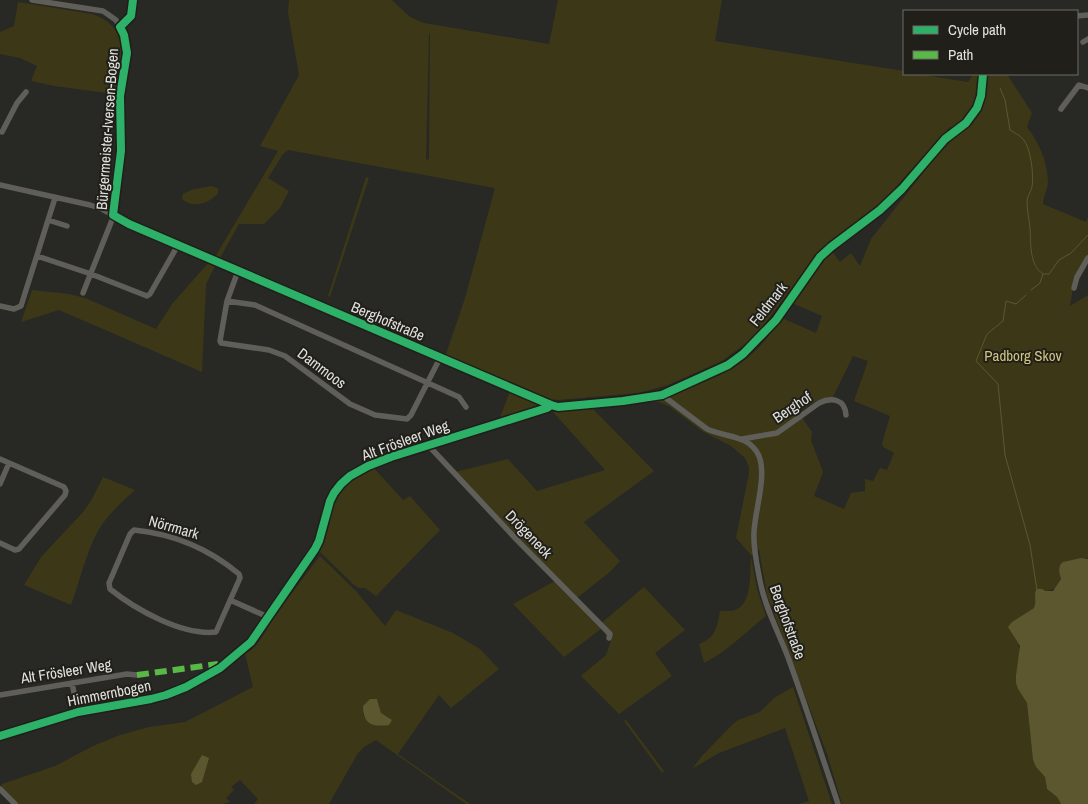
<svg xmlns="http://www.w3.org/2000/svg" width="1088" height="804" viewBox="0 0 1088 804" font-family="'Archivo Narrow',sans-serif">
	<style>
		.green { fill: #3c3817; fill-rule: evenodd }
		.water { fill: #5c572f }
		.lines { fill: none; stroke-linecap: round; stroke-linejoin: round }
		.stream { stroke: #5c572f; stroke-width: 1 }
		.minor { stroke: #5f5e59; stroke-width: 5.5 }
		.quiet { stroke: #58b947; stroke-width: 6; stroke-dasharray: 12 6; stroke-linecap: butt }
		.cycleway-casing { stroke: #201f19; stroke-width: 11 }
		.cycleway { stroke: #2db169; stroke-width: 8 }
		.labels { text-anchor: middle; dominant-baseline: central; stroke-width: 4; stroke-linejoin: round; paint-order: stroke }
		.street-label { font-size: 15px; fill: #e1e1dd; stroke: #201f19 }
		.park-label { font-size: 15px; fill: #cdc57d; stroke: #201f19 }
	</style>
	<rect width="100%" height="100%" fill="#282824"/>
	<!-- green -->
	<path class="green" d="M289 0H392L410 17 424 23 549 44 558 0H722L715 41 904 71V74H918L968 82 973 74H1007L1032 113 1027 127C1038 141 1048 162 1048 182 1048 190 1043 196 1043 204L1086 222 1088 218V256L1074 282 1070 306 1088 295V558H1085L1062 576 1056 588 1035 595 1036 604 1034 608 1025 615 1018 642 1020 651 1016 675 1018 689 1027 703 1033 760 1036 767 1045 777 1047 789 1057 797 1061 804H842L827 754 767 595 759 549 751 556 757 589 766 616C746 632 727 652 704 663L699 644C716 638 717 627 720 611 727 611 734 612 739 608 752 600 750 569 751 555L736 538 749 473V467L745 458 731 446 702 431 669 406 659 402H645C678 393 727 377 752 354 764 343 773 331 782 318L816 333 822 316 792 303 817 266 831 250 840 262 851 253 860 266 871 239 930 164 959 131 950 127 876 209 832 240 819 252 763 326 748 342 722 361 668 385 638 393 558 400 549 399 445 357 465 298 495 188 288 150 283 154 268 178 289 191 280 208 264 224H239L220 258 215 257 278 151 260 146 299 75 288 12ZM430 33 429 159 428 160 426 159 429 34ZM853 356 868 361 854 401 890 416 882 443 883 447 894 453 887 470 880 468 873 481 865 479V491L851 493 844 509 814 496 823 472 811 440 812 432 798 412 818 400 833 397Z
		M18 2 92 14C133 28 121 61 115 94L54 86 31 81 37 66 20 58 0 54V32L14 26Z
		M366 177 369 178 330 297 328 296Z
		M211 186 218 188V193C214 199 201 206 193 204 189 204 185 201 182 199L183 194 191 190Z
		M210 261 216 264 206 284 202 372 59 310 21 322 32 290 69 294 85 298 156 329 172 304Z
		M510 391 542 404 543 407 499 420Z
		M593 409 654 471 584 522 620 561 611 571 577 598 455 472 508 459 537 491 605 470 553 412Z
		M372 466 403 500 410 496 440 530 376 596 365 588H359L354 585 319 551C320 542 323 533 326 525 335 492 341 482 372 466Z
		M103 477 135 490C122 502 107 515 98 531 85 555 80 581 71 605L24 585 41 557 84 511 92 499Z
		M320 556 356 591 385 626 396 610 453 633 480 649 499 669 451 708 439 695 398 754 470 804H466L376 740 364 747 358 753 329 804H254L258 799 240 780 231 787 234 790 226 798 230 802 223 804H18L1 787 2 784 55 766 93 746 120 735 149 727 185 722 253 687 245 654C259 647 265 631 274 618 289 597 304 576 320 556ZM377 699 381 713 368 722 363 715V706Z
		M555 581 599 625 644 587 685 630 655 653 672 676 619 714 581 676 606 655 611 641 601 629 564 657 513 604Z
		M793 687 832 804H799L809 801 785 728 719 753 692 769 701 757 732 725 738 720 760 712 774 698Z
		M626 720 664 771 662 773 624 721Z"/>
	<!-- water -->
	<path class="water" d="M1081 558 1088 559V804H1061L1057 797 1047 789 1045 777 1036 767 1033 760 1027 703 1018 689 1016 683V675L1020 646 1008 627 1012 622 1034 608C1037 601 1033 594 1037 589H1042L1045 591H1053L1061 579 1059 571 1060 565 1063 562Z
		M370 699H377L381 713 392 720 389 725C373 727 363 725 363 706Z
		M202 755 209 758 202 782 196 785 192 782 191 774Z"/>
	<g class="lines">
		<!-- stream -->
		<path class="stream" d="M1000 88 1005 100 1010 130C1014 133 1020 135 1023 139 1031 148 1034 175 1032 187 1031 192 1027 196 1027 201 1027 210 1029 219 1030 228 1031 243 1029 265 1043 274L1040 283 1031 290
			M1043 274H1049L1059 260 1071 253 1088 235
			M1026 295 1016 304 1006 301 1003 321 987 334 976 361 998 384 1005 455 1030 545 1037 590"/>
		<!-- minor -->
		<path class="minor" d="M32 0 103 11 116 20 124 35 127 53 120 96 121 151 116 200 112 220 83 293
			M1077 16 1088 15
			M120 27 131 16 133 0
			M1083 42 1088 39
			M1061 109 1079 85 1088 88
			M2 132 17 103 26 92
			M0 185 90 205 102 209 129 224 551 405 558 407 623 401 662 395 728 365 743 354 776 320 820 257 831 247 880 210
			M48 220 67 226
			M37 256 91 274 147 296 150 294 178 245
			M238 271 227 301 220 341 221 343 269 350 285 356 350 404 375 415 407 419 411 415 440 358
			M1074 288 1077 277 1088 258
			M227 301 255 305 459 397 466 407
			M0 306 14 309 21 306 55 198
			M662 395 707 429C726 438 749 434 759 456 767 476 755 510 754 532 753 548 757 565 760 581 765 608 779 633 789 660 806 707 822 756 838 804
			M742 439 777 433 819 403C832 397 845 399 846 415
			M428 445 516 539 610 634 609 638
			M0 459 64 487 66 491 65 495 19 549 15 550 0 543
			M0 484 9 463
			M134 530C174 534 208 548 239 574L240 578 216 632C182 636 135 609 110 589L109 583 130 534Z
			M230 600 268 617
			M72 683 78 712
			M0 695 127 674 137 675
			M0 736 78 712 151 699 166 695 186 687 220 668 251 642 315 549 319 541 330 501 334 493 341 484 350 476 368 466 391 457 547 408 551 405
			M0 789 15 804"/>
		<!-- quiet -->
		<path class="quiet" d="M137 675 218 664"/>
		<!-- cycleway casing -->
		<g class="cycleway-casing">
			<path id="cycleway" d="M133 0 131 16 120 27 124 35 127 53 120 96 121 151 113 215 129 224 551 405 558 407 623 401 662 395 728 365 743 354 776 320 820 257 831 247 880 210 902 189 945 139 966 123 977 108 981 96 983 74
				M0 736 78 712 151 699 166 695 186 687 220 668 251 642 315 549 319 541 330 501 334 493 341 484 350 476 368 466 391 457 547 408 551 405"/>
		</g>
		<!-- cycleway -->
		<use href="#cycleway" class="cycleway"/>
	</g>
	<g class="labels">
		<!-- street labels -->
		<g class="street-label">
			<text transform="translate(107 129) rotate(-86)">Bürgermeister-Iversen-Bogen</text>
			<text transform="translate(768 304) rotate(-52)">Feldmark</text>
			<text transform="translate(388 321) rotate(23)">Berghofstraße</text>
			<text transform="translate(322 368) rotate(37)">Dammoos</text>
			<text transform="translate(792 407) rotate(-34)">Berghof</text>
			<text transform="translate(405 440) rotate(-20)">Alt Frösleer Weg</text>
			<text transform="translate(174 527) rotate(16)">Nörrmark</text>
			<text transform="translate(529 534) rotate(46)">Drögeneck</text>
			<text transform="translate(788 622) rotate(70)">Berghofstraße</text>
			<text transform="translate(66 671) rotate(-9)">Alt Frösleer Weg</text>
			<text transform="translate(109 693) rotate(-11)">Himmernbogen</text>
		</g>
		<!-- park labels -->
		<g class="park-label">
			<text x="1023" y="355">Padborg Skov</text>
		</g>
	</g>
	<!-- legend -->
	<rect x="903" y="10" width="175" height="65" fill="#201f19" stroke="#6d6d67"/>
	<rect x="913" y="26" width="25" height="8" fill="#2db169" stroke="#6d6d67"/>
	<text x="948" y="35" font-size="15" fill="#e1e1dd">Cycle path</text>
	<rect x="913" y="51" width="25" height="8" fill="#58b947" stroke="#6d6d67"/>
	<text x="948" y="60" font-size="15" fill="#e1e1dd">Path</text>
</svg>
